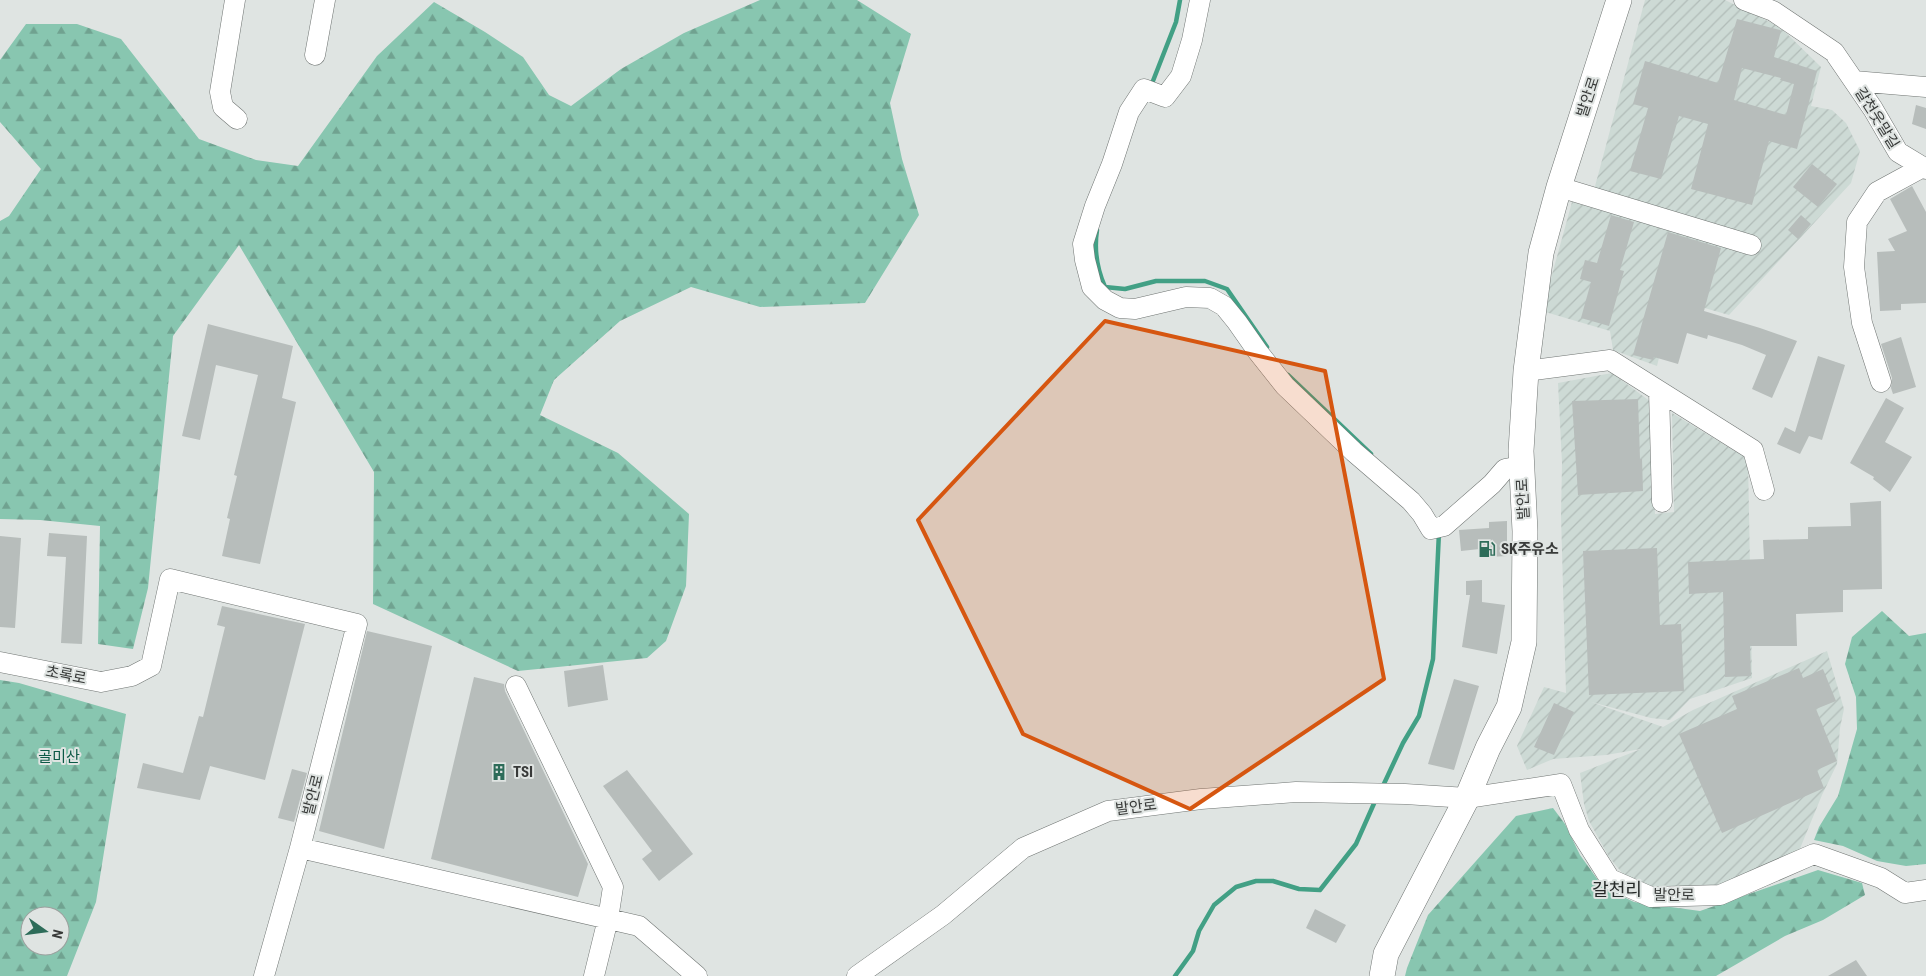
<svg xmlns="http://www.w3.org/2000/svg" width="1926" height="976" viewBox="0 0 1926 976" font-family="'Roboto Condensed','Noto Sans KR',sans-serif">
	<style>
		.industrial { fill: url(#industrial-furrows) }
		.forest { fill: url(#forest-firs); fill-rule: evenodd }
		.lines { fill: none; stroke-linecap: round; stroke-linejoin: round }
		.stream { stroke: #42a085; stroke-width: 4.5 }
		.building { fill: #b7bdbb; fill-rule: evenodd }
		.minor-casing { stroke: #707573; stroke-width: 21 }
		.major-casing { stroke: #707573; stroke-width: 26 }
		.minor { stroke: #fff; stroke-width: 20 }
		.major { stroke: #fff; stroke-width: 25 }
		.marked { fill: #d65610; fill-opacity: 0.2; stroke: #d65610; stroke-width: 4; stroke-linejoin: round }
		.labels { text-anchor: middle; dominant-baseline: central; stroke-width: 4; stroke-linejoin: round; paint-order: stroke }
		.street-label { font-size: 15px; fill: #383a39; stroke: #dfe4e2 }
		.poi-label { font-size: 15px; font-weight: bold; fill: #383a39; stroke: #dfe4e2; text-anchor: start }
		.park-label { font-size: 15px; fill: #0c5946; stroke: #dfe4e2 }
		.quarter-label { font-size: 18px; fill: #262a29; stroke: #dfe4e2 }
	</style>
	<defs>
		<pattern id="industrial-furrows" width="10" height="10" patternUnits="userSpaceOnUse" patternTransform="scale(1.25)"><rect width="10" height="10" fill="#cddad5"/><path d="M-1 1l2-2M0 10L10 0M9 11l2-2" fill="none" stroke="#b1bcb8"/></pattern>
		<pattern id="forest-firs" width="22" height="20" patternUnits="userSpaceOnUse" patternTransform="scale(1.25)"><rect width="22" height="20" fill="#88c6b0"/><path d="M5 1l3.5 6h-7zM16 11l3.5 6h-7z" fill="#70a290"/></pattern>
	</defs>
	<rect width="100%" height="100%" fill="#dfe4e2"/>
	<!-- industrial -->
	<path class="industrial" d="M1645 0H1725L1780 27 1821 67 1811 106 1832 110 1846 123 1860 151 1851 183 1729 315 1673 299 1657 366 1613 350 1610 331 1542 311 1572 202 1640 221 1594 190Z
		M1612 373 1651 402 1655 514 1674 512 1672 413 1748 459 1752 678 1690 699 1670 720 1651 718 1591 702 1663 727 1693 710 1827 651 1844 709 1840 728 1837 764 1822 795 1799 851 1742 879 1712 887 1649 888 1623 874 1609 857 1589 821 1584 804 1580 773 1641 749 1606 755 1553 759 1527 770 1517 746 1544 687 1566 693 1561 516 1562 463 1558 383Z"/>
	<!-- forest -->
	<path class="forest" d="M760 0H857L911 34 890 103 902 159 919 215 865 303 760 307 691 287 620 321 554 380 540 415 618 453 689 514 686 586 666 641 647 658 518 671 373 604 374 472 239 245 173 336 148 588 133 649 98 644 100 526 40 520 0 519V221L9 216 41 169 0 122V60L26 24H77L121 39 199 139 256 160 298 166 377 56 434 2 485 32 523 57 549 95 571 106 621 69 684 33Z
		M1882 611 1909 636 1926 633V864L1906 866 1877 861 1843 846 1814 840 1819 827 1838 796 1857 729 1856 697 1845 664 1852 637Z
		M0 680 19 683 126 714 96 902 67 976H0ZM30 916H60V946H30Z
		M1553 808 1565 824 1580 855 1603 887 1634 902 1700 911 1818 870 1862 883 1865 895 1823 920 1785 936 1716 976H1405L1407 968 1428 915 1516 816Z"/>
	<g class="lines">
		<!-- stream -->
		<path class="stream" d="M1151 86 1176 22 1180 0
			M1097 230C1094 250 1097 269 1105 287L1125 289 1156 281H1205L1227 289 1267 347
			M1288 375 1371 454
			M1382 788 1403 743 1419 716 1433 659 1439 532
			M1175 976 1193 951 1199 931 1214 905 1236 887 1256 881H1273L1299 889 1320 890 1356 844 1376 799"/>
	</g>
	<!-- building -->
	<path class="building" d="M1737 19 1780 30 1781 31 1774 57 1817 71 1797 149 1769 141 1752 205 1691 189 1708 124 1679 116 1661 179 1630 171 1648 108 1633 104 1645 61 1718 83ZM1742 68 1781 78 1780 80 1794 84 1786 115 1734 100Z
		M1916 105 1926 108V129L1912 124Z
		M1812 164 1837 184 1818 207 1793 187Z
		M1912 186 1926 212V303L1901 304V310L1880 311 1877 252 1895 251 1888 239 1907 231 1890 199Z
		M1611 215 1634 222 1620 270 1624 271 1609 326 1581 318 1591 282 1580 279 1585 260 1597 263Z
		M1801 215 1811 224 1798 239 1788 230Z
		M1668 232 1721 248 1704 311 1760 328 1797 341 1772 398 1752 389 1766 355 1742 345 1708 335 1707 339 1687 333 1678 364 1654 357 1653 360 1633 355Z
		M208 324 293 346 282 398 296 402 260 564 222 556 230 519 227 518 237 476 234 475 258 375 216 365 200 440 182 436Z
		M1901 337 1916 387 1893 394 1891 388 1892 378 1881 344Z
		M1818 356 1845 365 1822 440 1809 436 1800 454 1777 444 1785 427 1795 432Z
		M1886 398 1904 408 1885 442 1912 457 1890 492 1873 479 1874 477 1850 463Z
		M1638 399 1640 459H1642L1643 491 1578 495 1572 401Z
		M1881 501 1882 589 1843 590V612L1796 614 1797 646H1750L1751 676 1725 677 1723 592 1689 594 1688 562 1764 559 1763 540 1808 539V527L1851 526 1850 503Z
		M1507 521V556L1489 557V548L1461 551 1459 530 1489 528V522Z
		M49 533 87 536 82 644 61 643 66 557 47 556Z
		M0 536 21 538 15 628 0 627Z
		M1657 548 1660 625 1681 624 1684 691 1589 695 1583 551Z
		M1482 580V602L1505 605 1497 654 1462 647 1470 595H1466V581Z
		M222 606 305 624 265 780 210 766 200 800 137 788 143 763 183 773 199 716 203 717 225 627 217 625Z
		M367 631 432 646 384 849 319 831Z
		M603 665 608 700 568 707 564 671Z
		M1799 668 1803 678 1823 669 1836 701 1816 709 1837 761 1817 770 1824 788 1722 833 1679 734 1737 709 1732 696Z
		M474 677 504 684 505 691 588 864 578 897 431 859Z
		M1454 679 1479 686 1454 770 1428 764Z
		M1554 703 1574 712 1554 755 1534 747Z
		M292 769 307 773 294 822 278 818Z
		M627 770 693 854 659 881 642 859 652 851 603 786Z
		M1315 909 1346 925 1336 943 1306 928Z
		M1856 960 1867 976H1828Z"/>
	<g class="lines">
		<!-- minor casing -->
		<g class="minor-casing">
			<path id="minor" d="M235 0 220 92 223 107 237 119
				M1200 0 1192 40 1181 76 1165 97 1144 89 1129 112 1112 164 1095 206 1083 244 1085 260 1092 287 1105 300 1120 308 1135 309 1186 297 1210 298 1224 306 1237 322 1258 352 1285 386 1354 452 1411 501 1422 514 1431 529 1444 526 1492 484 1505 469 1521 466
				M1744 0 1773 11 1834 52 1873 109 1898 152 1926 169
				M315 55 325 0
				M1854 81 1926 87
				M1559 187 1751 245
				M1526 371 1610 360 1753 450 1764 490
				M1881 382 1862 323 1854 267 1857 222 1877 192 1923 167
				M1659 391 1662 502
				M0 662 101 682 132 676 151 666 170 579 357 624 300 848 639 926 697 976
				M516 686 613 887 608 919 594 976
				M264 976 300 848
				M857 976 943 915 1023 848 1108 811 1201 799 1296 792 1405 794 1467 798 1561 784 1579 830 1610 879 1651 897 1720 895 1814 854 1881 878 1905 893 1926 890"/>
		</g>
		<!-- major casing -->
		<g class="major-casing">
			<path id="major" d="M1382 976 1386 954 1467 798 1488 748 1509 707 1524 642 1525 531 1521 451 1526 371 1541 253 1559 187 1619 0"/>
		</g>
		<!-- minor -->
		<use href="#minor" class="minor"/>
		<!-- major -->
		<use href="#major" class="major"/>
	</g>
	<!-- marked area -->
	<path class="marked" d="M1105 321 1325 371 1384 679 1190 809 1023 734 918 520Z"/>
	<!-- icons -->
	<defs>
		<g id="fuel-bare" transform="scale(1.35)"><path d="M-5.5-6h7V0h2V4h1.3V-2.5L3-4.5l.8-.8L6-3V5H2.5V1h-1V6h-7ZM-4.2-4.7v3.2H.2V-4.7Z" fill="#2d6c59" stroke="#dfe4e2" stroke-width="2.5" paint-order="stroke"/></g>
		<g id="building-bare" transform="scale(1.35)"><path d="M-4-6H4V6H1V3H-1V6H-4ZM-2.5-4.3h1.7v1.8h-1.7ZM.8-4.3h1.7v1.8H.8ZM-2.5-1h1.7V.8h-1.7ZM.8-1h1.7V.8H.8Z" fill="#2d6c59" stroke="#dfe4e2" stroke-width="2.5" paint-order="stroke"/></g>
	</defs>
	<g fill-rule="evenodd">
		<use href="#fuel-bare" x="1487" y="549"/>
		<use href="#building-bare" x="499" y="772"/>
	</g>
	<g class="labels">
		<!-- street labels -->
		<g class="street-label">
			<text transform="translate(1588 97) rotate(-72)">발안로</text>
			<text transform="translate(1877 118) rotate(58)">갈천웃말길</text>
			<text transform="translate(1523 499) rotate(-93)">발안로</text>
			<text transform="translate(66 675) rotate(11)">초록로</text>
			<text transform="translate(313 795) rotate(-76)">발안로</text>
			<text transform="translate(1136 807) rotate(-7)">발안로</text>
			<text transform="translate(1674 895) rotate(1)">발안로</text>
		</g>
		<!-- poi labels -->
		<g class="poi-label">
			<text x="1501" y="549">SK주유소</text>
			<text x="513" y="772">TSI</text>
		</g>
		<!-- park labels -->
		<g class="park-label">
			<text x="59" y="757">골미산</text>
		</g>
		<!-- quarter labels -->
		<g class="quarter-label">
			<text x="1617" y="889">갈천리</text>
		</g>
	</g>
	<!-- north arrow -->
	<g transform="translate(45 931) rotate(104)"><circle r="24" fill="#dfe4e2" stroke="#9ca09e"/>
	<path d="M0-4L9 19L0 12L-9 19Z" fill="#2d6c59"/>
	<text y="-8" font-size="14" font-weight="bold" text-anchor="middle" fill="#383a39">N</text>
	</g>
</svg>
